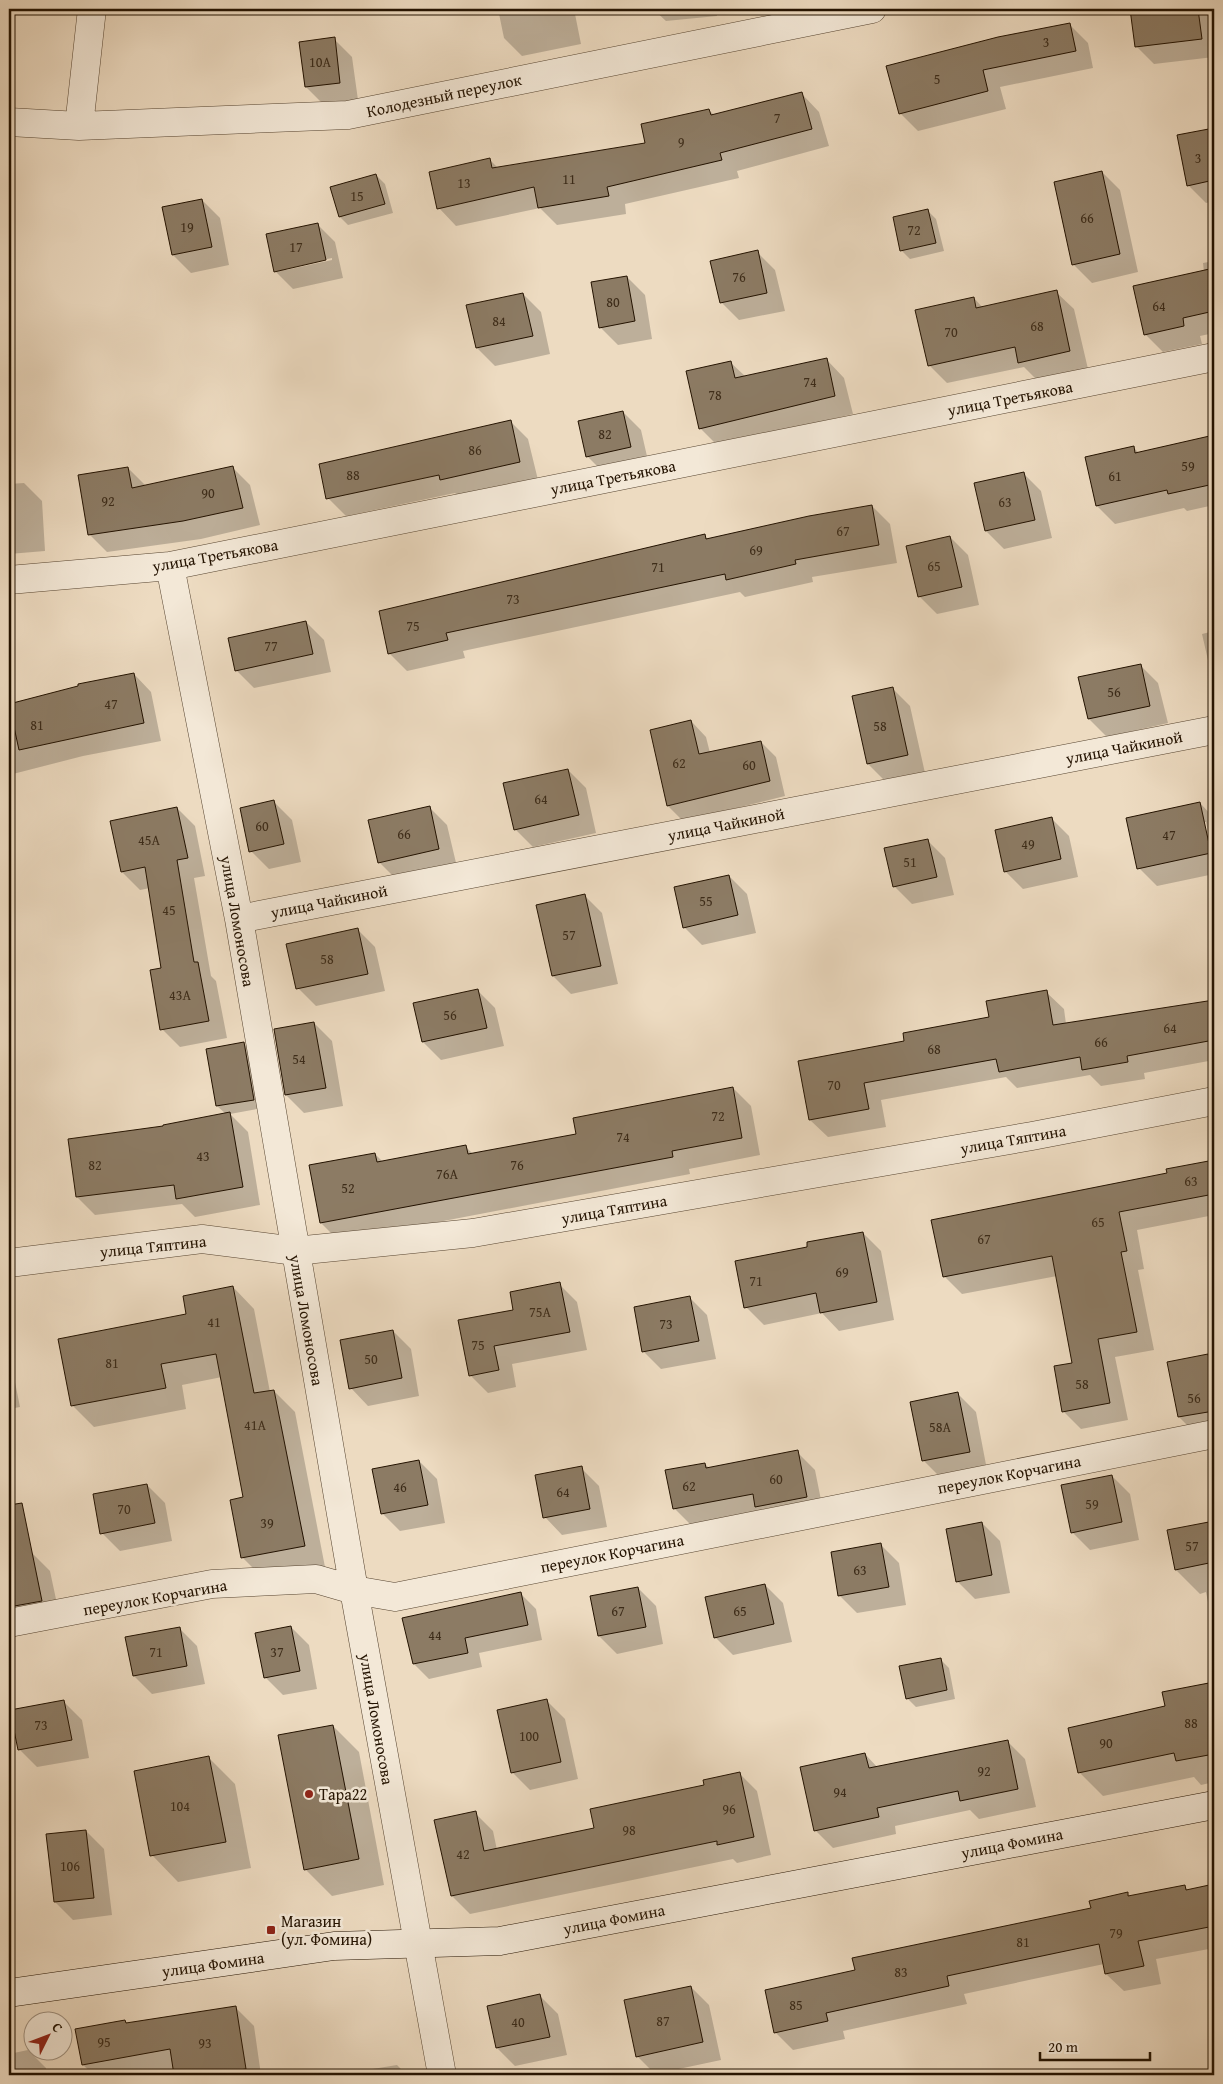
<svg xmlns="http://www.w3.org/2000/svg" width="1223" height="2084" viewBox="0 0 1223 2084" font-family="'Gentium Book Plus',serif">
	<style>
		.shadow { fill: #0003; fill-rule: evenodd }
		.building { fill: #8c7b64; stroke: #231200 }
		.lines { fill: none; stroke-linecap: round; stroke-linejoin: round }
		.street-casing { stroke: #564430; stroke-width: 29 }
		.secondary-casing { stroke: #231200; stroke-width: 29 }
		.street { stroke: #f3e8d7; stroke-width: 28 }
		.secondary { stroke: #f3e8d7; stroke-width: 28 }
		.poi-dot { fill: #8f2418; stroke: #f3e8d7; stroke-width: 2 }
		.labels { text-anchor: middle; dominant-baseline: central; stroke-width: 5; stroke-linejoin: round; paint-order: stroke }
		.number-label { font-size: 14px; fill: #3d2c19 }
		.street-label { font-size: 16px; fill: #231200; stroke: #f3e8d7 }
		.poi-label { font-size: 16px; fill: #231200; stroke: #f3e8d7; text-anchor: start }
	</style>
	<rect width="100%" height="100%" fill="#eddbc1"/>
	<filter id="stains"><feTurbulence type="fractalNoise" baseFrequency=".004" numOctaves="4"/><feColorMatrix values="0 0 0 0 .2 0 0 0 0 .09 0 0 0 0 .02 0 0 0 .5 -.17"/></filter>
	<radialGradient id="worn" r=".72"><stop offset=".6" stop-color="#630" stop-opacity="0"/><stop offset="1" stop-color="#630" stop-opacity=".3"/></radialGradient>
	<!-- shadow -->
	<path class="shadow" d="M498 9H574L581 44 522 56 504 38Z
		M653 9H716L717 16 666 21Z
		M1132 9H1207L1214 16V57L1154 64 1136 46Z
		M1070 25 1088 43 1093 68 1000 87 1006 109 918 131 900 113Z
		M334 39 352 57 358 100 324 105 306 87Z
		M9 61 15 66 9 89Z
		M802 94 819 112 829 146 737 171 739 178 625 204 626 214 557 225 540 208 456 226 439 208 490 160 498 168 647 144 709 110 715 116Z
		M1214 129V201L1206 203 1188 185 1179 136Z
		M1102 172 1120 190 1138 272 1092 283 1074 265Z
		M376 175 385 184 393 213 348 225 340 217Z
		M202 200 220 218 229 265 191 273 173 255 163 208Z
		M927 210 936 219 944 251 910 259 901 250Z
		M317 224 335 242 343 278 293 289 275 271ZM332 258V260L286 270V268Z
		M757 252 775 270 785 311 739 320 721 302Z
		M1214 261V333L1200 336 1202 344 1163 352 1145 334 1204 272 1203 263Z
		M627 277 645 295 652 339 618 345 600 327Z
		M1056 292 1074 309 1088 369 1037 380 1024 367 947 383 929 365 974 298 983 308Z
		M523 294 541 312 550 354 495 366 477 348Z
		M827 360 844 378 853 414 718 446 700 428 730 362 746 377Z
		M623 412 641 430 649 465 605 474 587 456Z
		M510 421 528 439 538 480 459 497 455 493 346 516 328 498Z
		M1214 436V505L1187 511 1184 508 1115 524 1097 506 1134 448 1139 453Z
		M232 467 250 485 260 525 201 539 107 552 89 534 128 468 146 486Z
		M1023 473 1041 491 1052 538 1004 549 986 531 976 484Z
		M24 483 42 501 45 551 9 554V484Z
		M872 506 890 524 897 563 812 577 813 582 745 597 740 592 463 651 465 658 407 671 389 653 705 536 708 540Z
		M950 537 968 555 979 605 937 614 919 596Z
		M306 622 324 640 331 672 254 688 236 670Z
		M1214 631V673L1210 669 1202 634Z
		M1140 665 1158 683 1168 723 1107 737 1089 719 1079 678Z
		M134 674 151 692 161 741 83 756 9 775V705Z
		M892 688 910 706 925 773 886 782 868 764Z
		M691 721 706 737 710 753 761 742 776 757 785 796 683 821 668 806 651 730Z
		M568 770 586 788 596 833 533 847 515 829Z
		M274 802 292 820 301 862 269 869 251 851Z
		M1200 803 1214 818V874L1157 886 1139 868ZM1203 822H1206L1214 859H1211Z
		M429 807 447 825 457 867 397 880 379 862Z
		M177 808 195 826 205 876 194 878 211 976 216 981 227 1038 180 1047 162 1029V969L150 888 140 890 122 872Z
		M1051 818 1069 836 1078 877 1023 889 1005 871Z
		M927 840 945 858 954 895 912 904 894 886Z
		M729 876 747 894 756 933 702 945 684 927Z
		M584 895 602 913 618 984 571 994 553 976Z
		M357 929 375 947 385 991 316 1006 298 988Z
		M477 990 495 1008 504 1046 441 1060 423 1042Z
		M1046 992 1064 1009 1066 1024 1211 1002 1210 996H1214V1060L1144 1073 1145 1079 1101 1086 1090 1075 1017 1088 1006 1077 881 1100 886 1127 828 1137 810 1120 906 1042 990 1018Z
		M314 1023 332 1041 343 1106 304 1113 286 1095 275 1030Z
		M244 1044 253 1052 262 1108 230 1114 248 1132 260 1205 195 1217 182 1204 95 1215 77 1197 164 1128 226 1114 217 1106Z
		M733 1088 751 1106 760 1155 689 1169 690 1174 339 1241 321 1223 375 1154 383 1162 466 1147 473 1154 578 1135Z
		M1214 1161V1215L1137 1230 1144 1269 1138 1270 1154 1350 1115 1357 1128 1420 1081 1429 1063 1411 1074 1364 1057 1276 962 1294 944 1276 1169 1174 1168 1170Z
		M863 1233 881 1251 894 1320 839 1331 822 1313 764 1325 746 1307Z
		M559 1284 577 1302 587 1350 512 1364 516 1387 488 1393 470 1375 515 1311Z
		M233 1287 254 1309 270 1392 274 1391 295 1412 325 1567 263 1578 242 1557 245 1498 222 1377 182 1385 186 1409 94 1427 73 1406 188 1315Z
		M689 1297 707 1315 716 1359 661 1369 643 1351Z
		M393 1331 411 1349 419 1396 368 1406 351 1388Z
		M9 1352 20 1407 9 1409Z
		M1208 1355 1214 1361V1432L1197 1435 1179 1417 1168 1363Z
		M958 1394 976 1412 987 1470 941 1478 923 1460Z
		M797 1452 815 1470 824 1515 692 1526 674 1508 705 1464 709 1468Z
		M419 1461 437 1479 445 1523 400 1531 382 1513Z
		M581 1468 599 1486 607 1527 562 1535 545 1517Z
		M1112 1476 1130 1494 1139 1540 1090 1550 1072 1532Z
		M147 1485 165 1503 172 1541 120 1551 102 1533Z
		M1214 1522V1632L1206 1592 1200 1594 1176 1570 1168 1531Z
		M982 1523 1000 1541 1010 1593 975 1599 957 1581Z
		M881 1545 899 1563 906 1605 857 1613 839 1595Z
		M32 1553 50 1571 60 1618 9 1634V1558Z
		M765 1585 783 1603 792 1642 733 1655 715 1637Z
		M638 1588 656 1606 663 1644 617 1654 599 1636Z
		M521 1594 536 1609 542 1640 479 1653 482 1667 429 1679 414 1664Z
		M291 1627 309 1645 317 1689 283 1695 265 1677Z
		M179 1628 197 1646 205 1684 152 1694 134 1676 127 1638Z
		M940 1659 949 1668 955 1699 916 1707 907 1698Z
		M1214 1683V1782L1201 1785 1194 1777 1103 1796 1079 1772 1167 1707 1164 1693Z
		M547 1701 565 1719 578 1779 530 1790 512 1772Z
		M64 1702 82 1720 89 1758 37 1767 19 1749Z
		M333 1726 359 1752 384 1885 332 1896 305 1869Z
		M1007 1741 1025 1759 1036 1807 979 1819 970 1810 895 1826 896 1834 833 1848 815 1830 865 1754 878 1768Z
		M209 1758 235 1784 251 1868 178 1882 152 1855Z
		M739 1773 757 1791 771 1855 737 1863 733 1859 470 1914 452 1896 436 1821 475 1813 493 1831 497 1850 596 1829Z
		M86 1831 104 1849 112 1915 73 1920 55 1902Z
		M1184 1886 1189 1891 1214 1886V1948L1156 1959 1161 1984 1124 1991 1106 1974 1104 1964 964 1994 967 2004 843 2031 845 2039 793 2050 775 2032 856 1971 1092 1909 1127 1893 1131 1897Z
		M691 1987 709 2005 721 2060 655 2074 637 2056Z
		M540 1996 558 2014 567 2055 515 2066 497 2048 488 2007Z
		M236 2008 254 2026 261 2075H175L174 2069 141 2075H94L83 2065 125 2021 128 2024Z
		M28 2050 46 2068 47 2075H9V2054Z
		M397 2065 407 2075H354V2072Z"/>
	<!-- building -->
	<path class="building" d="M1130 9H1198L1202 39 1135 47Z
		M1070 23 1076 51 983 70 988 91 899 114 886 66 998 37Z
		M335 37 340 83 305 87 299 42Z
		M802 92 812 129 720 153 722 160 607 187 609 196 538 208 534 187 437 209 429 172 490 158 492 168 645 143 641 124 709 109 711 115Z
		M1214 128V180L1187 186 1177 135Z
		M1102 171 1120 254 1072 265 1054 182Z
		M376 174 385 204 339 217 330 187Z
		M202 199 212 247 172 255 162 207Z
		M928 209 936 243 900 251 893 217Z
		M318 223 326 260 274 272 266 234Z
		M758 250 767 293 720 303 710 261Z
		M1214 268V311L1183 318 1184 326 1144 335 1133 286Z
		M627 276 635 321 599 328 591 282Z
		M1057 290 1070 351 1018 363 1015 347 928 366 915 310 974 297 976 308Z
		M523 293 533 336 476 348 466 305Z
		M827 358 835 396 699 429 686 371 731 361 735 378Z
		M623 411 631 447 586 457 578 421Z
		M511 420 520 462 440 480 439 475 326 499 319 464Z
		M1214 435V484L1168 494 1167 490 1096 506 1085 457 1134 446 1135 453Z
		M233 466 243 508 183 521 88 535 78 475 128 467 132 488Z
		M1024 472 1035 520 985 531 974 483Z
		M872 505 879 545 795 560 796 564 726 580 725 574 446 633 448 640 388 654 379 611 705 534 706 539 809 516Z
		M950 536 962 587 918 597 906 546Z
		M306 621 313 654 235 671 228 638Z
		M1141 664 1150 706 1088 719 1078 677Z
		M134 673 144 723 19 750 9 704 78 686V684Z
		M893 687 908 755 867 764 852 696Z
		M691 720 699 754 761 741 770 781 667 806 650 730Z
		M568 769 579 815 514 830 503 783Z
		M274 800 284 844 249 852 240 808Z
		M1200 802 1211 853 1137 869 1126 818Z
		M430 806 439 849 378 863 368 820Z
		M177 807 188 858 177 860 194 962H198L209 1021 160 1030 150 970 161 968 145 867 121 872 110 821Z
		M1052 817 1061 859 1004 872 995 830Z
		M928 839 937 877 893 887 884 848Z
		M729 875 738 915 683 928 674 887Z
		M585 894 601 966 552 976 536 905Z
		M358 928 368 974 296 989 286 944Z
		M478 989 487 1028 422 1042 413 1003Z
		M1047 990 1053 1025 1214 1000V1040L1127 1056 1128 1062 1082 1070 1080 1057 999 1072 996 1059 864 1083 869 1109 809 1120 798 1061 904 1041 903 1033 989 1017 986 1001Z
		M314 1022 326 1088 285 1095 274 1029Z
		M244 1042 254 1100 216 1106 206 1049Z
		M733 1087 742 1138 672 1151 673 1157 320 1223 309 1165 375 1153 377 1162 466 1145 468 1154 576 1134 573 1118Z
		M230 1112 243 1187 176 1199 174 1185 76 1197 68 1139 163 1126V1125Z
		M1214 1160V1194L1119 1212 1127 1251 1121 1252 1137 1332 1098 1339 1110 1403 1062 1412 1054 1366 1072 1363 1052 1256 943 1277 931 1220 1167 1173 1166 1169Z
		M863 1232 877 1302 820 1313 816 1293 744 1308 735 1261 807 1247V1242Z
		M560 1282 570 1332 494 1346 499 1370 469 1376 458 1320 513 1310 510 1292Z
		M233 1286 254 1393 274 1390 305 1546 241 1558 230 1500 243 1497 216 1354 161 1364 166 1388 71 1406 58 1339 186 1314 183 1296Z
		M690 1296 699 1341 642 1352 634 1307Z
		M393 1330 402 1378 349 1389 340 1340Z
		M1208 1354 1214 1385V1411L1178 1417 1167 1362Z
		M958 1392 970 1452 922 1461 910 1402Z
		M798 1450 807 1497 755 1507 753 1494 673 1509 665 1470 705 1463 706 1468Z
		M419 1460 428 1505 381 1514 372 1469Z
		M582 1466 590 1509 543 1518 535 1475Z
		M1112 1475 1122 1522 1071 1533 1061 1485Z
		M147 1484 155 1523 100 1534 93 1494Z
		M22 1503 42 1601 9 1607V1505Z
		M1214 1521V1562L1175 1570 1167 1530Z
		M982 1522 992 1575 956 1582 946 1529Z
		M881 1543 889 1587 838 1596 831 1552Z
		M765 1584 774 1624 714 1638 705 1597Z
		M638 1587 646 1627 598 1636 590 1596Z
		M521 1592 528 1625 465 1638 468 1653 413 1664 402 1618Z
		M291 1626 300 1671 264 1678 255 1633Z
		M180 1627 187 1666 133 1676 125 1637Z
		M941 1658 947 1690 906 1699 899 1666Z
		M1214 1682V1754L1176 1761 1174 1753 1078 1773 1068 1728 1165 1706 1162 1692Z
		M547 1699 561 1762 511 1773 497 1710Z
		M64 1700 72 1740 18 1750 10 1710Z
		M333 1725 359 1859 304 1870 278 1735Z
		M1008 1740 1018 1789 960 1801 958 1791 877 1808 879 1817 814 1831 800 1767 865 1753 869 1768Z
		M209 1756 226 1842 150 1856 134 1771Z
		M740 1772 754 1837 717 1845V1841L451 1896 434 1820 476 1811 484 1851 594 1828 590 1809 704 1785 703 1780Z
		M86 1830 94 1898 54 1902 46 1834Z
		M1214 1884V1926L1138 1941 1144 1966 1105 1974 1099 1944 947 1976 949 1986 826 2013 828 2021 774 2033 765 1990 855 1970 852 1958 1091 1908 1089 1901 1128 1892V1896L1185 1885 1186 1890Z
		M691 1986 703 2042 636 2057 624 2000Z
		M540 1994 550 2037 496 2048 487 2006Z
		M236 2006 246 2069 206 2075H174L170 2049 82 2065 75 2029 125 2020 126 2023Z"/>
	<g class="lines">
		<!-- street casing -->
		<g class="street-casing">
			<path id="street" d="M9 122 79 126 348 115 872 9
				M79 126 92 9
				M170 566 239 919 354 1590 442 2075
				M9 580 170 566 1214 357
				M239 919 1214 730
				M9 1263 202 1239 295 1251 473 1233 1032 1136 1214 1101
				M9 1623 212 1584 316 1579 354 1590 395 1597 1214 1434"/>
		</g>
		<!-- secondary casing -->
		<g class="secondary-casing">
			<path id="secondary" d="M9 1993 334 1946 500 1941 1214 1805"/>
		</g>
		<!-- street -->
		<use href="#street" class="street"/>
		<!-- secondary -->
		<use href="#secondary" class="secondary"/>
	</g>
	<!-- markers -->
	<g class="poi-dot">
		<circle cx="309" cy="1794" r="5"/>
		<rect x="266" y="1925" width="10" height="10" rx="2.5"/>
	</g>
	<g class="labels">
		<!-- number labels -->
		<g class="number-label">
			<text x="1046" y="42">3</text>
			<text x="320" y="62">10А</text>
			<text x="937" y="79">5</text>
			<text x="777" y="118">7</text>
			<text x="681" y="142">9</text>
			<text x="1198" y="158">3</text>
			<text x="569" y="179">11</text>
			<text x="464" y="183">13</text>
			<text x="357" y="196">15</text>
			<text x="1087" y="218">66</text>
			<text x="187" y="227">19</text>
			<text x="914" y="230">72</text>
			<text x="296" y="247">17</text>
			<text x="739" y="277">76</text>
			<text x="613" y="302">80</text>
			<text x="1159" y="306">64</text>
			<text x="499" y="321">84</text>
			<text x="1037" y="326">68</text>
			<text x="951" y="332">70</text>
			<text x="810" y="382">74</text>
			<text x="715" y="395">78</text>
			<text x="605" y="434">82</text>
			<text x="475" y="450">86</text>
			<text x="1188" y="466">59</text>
			<text x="353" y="475">88</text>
			<text x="1115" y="476">61</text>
			<text x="208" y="493">90</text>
			<text x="108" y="501">92</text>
			<text x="1005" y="502">63</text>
			<text x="843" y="531">67</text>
			<text x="756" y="550">69</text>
			<text x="934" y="566">65</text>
			<text x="658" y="567">71</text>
			<text x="513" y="599">73</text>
			<text x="413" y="626">75</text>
			<text x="271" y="646">77</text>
			<text x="1114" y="692">56</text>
			<text x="111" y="704">47</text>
			<text x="37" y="725">81</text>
			<text x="880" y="726">58</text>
			<text x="679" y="763">62</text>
			<text x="749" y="765">60</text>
			<text x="541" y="799">64</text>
			<text x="262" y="826">60</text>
			<text x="404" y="834">66</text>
			<text x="1169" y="835">47</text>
			<text x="149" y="840">45А</text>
			<text x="1028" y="844">49</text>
			<text x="910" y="862">51</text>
			<text x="706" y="901">55</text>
			<text x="169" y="910">45</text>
			<text x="569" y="935">57</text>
			<text x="327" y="959">58</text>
			<text x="180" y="995">43А</text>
			<text x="450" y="1015">56</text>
			<text x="1170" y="1028">64</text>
			<text x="1101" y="1042">66</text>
			<text x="934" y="1049">68</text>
			<text x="299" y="1059">54</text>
			<text x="834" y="1085">70</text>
			<text x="718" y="1116">72</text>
			<text x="623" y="1137">74</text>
			<text x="203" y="1156">43</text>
			<text x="95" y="1165">82</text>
			<text x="517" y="1165">76</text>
			<text x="447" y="1174">76А</text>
			<text x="1191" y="1181">63</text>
			<text x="348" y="1188">52</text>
			<text x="1098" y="1222">65</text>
			<text x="984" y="1239">67</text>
			<text x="842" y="1272">69</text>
			<text x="756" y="1281">71</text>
			<text x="540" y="1312">75А</text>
			<text x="214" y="1322">41</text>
			<text x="666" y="1324">73</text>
			<text x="478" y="1345">75</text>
			<text x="371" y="1359">50</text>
			<text x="112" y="1363">81</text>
			<text x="1082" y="1384">58</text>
			<text x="1194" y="1398">56</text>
			<text x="255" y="1425">41А</text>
			<text x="940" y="1427">58А</text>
			<text x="776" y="1479">60</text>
			<text x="689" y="1486">62</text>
			<text x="400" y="1487">46</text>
			<text x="563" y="1492">64</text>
			<text x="1092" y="1504">59</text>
			<text x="124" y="1509">70</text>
			<text x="267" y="1523">39</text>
			<text x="1192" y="1546">57</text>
			<text x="860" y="1570">63</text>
			<text x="618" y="1611">67</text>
			<text x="740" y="1611">65</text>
			<text x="435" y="1635">44</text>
			<text x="156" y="1652">71</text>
			<text x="277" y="1652">37</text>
			<text x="1191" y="1723">88</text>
			<text x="41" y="1725">73</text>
			<text x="529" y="1736">100</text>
			<text x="1106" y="1743">90</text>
			<text x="984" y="1771">92</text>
			<text x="840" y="1792">94</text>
			<text x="180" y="1806">104</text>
			<text x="729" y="1809">96</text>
			<text x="629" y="1830">98</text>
			<text x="463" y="1854">42</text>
			<text x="70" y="1866">106</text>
			<text x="1116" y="1933">79</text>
			<text x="1023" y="1942">81</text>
			<text x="901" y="1972">83</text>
			<text x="796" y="2005">85</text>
			<text x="663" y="2021">87</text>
			<text x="518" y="2022">40</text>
			<text x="104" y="2042">95</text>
			<text x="205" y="2043">93</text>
		</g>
		<!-- street labels -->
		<g class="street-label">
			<text transform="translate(444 95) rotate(-12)">Колодезный переулок</text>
			<text transform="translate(1010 398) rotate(-11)">улица Третьякова</text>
			<text transform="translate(613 477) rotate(-11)">улица Третьякова</text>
			<text transform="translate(215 555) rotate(-10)">улица Третьякова</text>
			<text transform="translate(1124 747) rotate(-11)">улица Чайкиной</text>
			<text transform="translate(726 824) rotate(-11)">улица Чайкиной</text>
			<text transform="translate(329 901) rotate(-11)">улица Чайкиной</text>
			<text transform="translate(238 921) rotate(80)">улица Ломоносова</text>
			<text transform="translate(1013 1139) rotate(-10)">улица Тяптина</text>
			<text transform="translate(614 1209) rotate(-10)">улица Тяптина</text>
			<text transform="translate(153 1246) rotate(-6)">улица Тяптина</text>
			<text transform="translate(307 1320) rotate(80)">улица Ломоносова</text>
			<text transform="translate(1009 1474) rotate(-11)">переулок Корчагина</text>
			<text transform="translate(612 1553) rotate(-11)">переулок Корчагина</text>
			<text transform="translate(155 1597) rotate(-10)">переулок Корчагина</text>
			<text transform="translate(377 1719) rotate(80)">улица Ломоносова</text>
			<text transform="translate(1012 1843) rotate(-11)">улица Фомина</text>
			<text transform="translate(614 1919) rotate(-11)">улица Фомина</text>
			<text transform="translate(213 1964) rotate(-8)">улица Фомина</text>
		</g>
		<!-- poi labels -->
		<g class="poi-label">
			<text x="319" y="1794">Тара22</text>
			<text x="281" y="1921">Магазин<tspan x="281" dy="18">(ул. Фомина)</tspan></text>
		</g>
	</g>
	<!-- margin -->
	<rect width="1223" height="2084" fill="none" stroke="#eddbc1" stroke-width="30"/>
	<rect x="10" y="10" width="1203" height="2064" fill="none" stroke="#231200" stroke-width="2.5"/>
	<rect x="15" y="15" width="1193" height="2054" fill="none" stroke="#231200"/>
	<!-- north arrow -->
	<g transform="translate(48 2036) rotate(48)"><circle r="24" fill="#f3e8d7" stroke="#a09281"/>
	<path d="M0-4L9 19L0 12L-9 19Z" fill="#8f2418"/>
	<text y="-8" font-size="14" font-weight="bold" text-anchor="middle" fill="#231200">С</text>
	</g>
	<!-- scale -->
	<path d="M1040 2052v8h110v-8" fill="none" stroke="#231200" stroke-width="2.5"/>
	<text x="1048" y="2052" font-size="15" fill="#231200" stroke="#f3e8d7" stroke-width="4" paint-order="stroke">20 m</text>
	<rect width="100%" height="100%" filter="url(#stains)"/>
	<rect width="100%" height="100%" fill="url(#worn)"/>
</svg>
